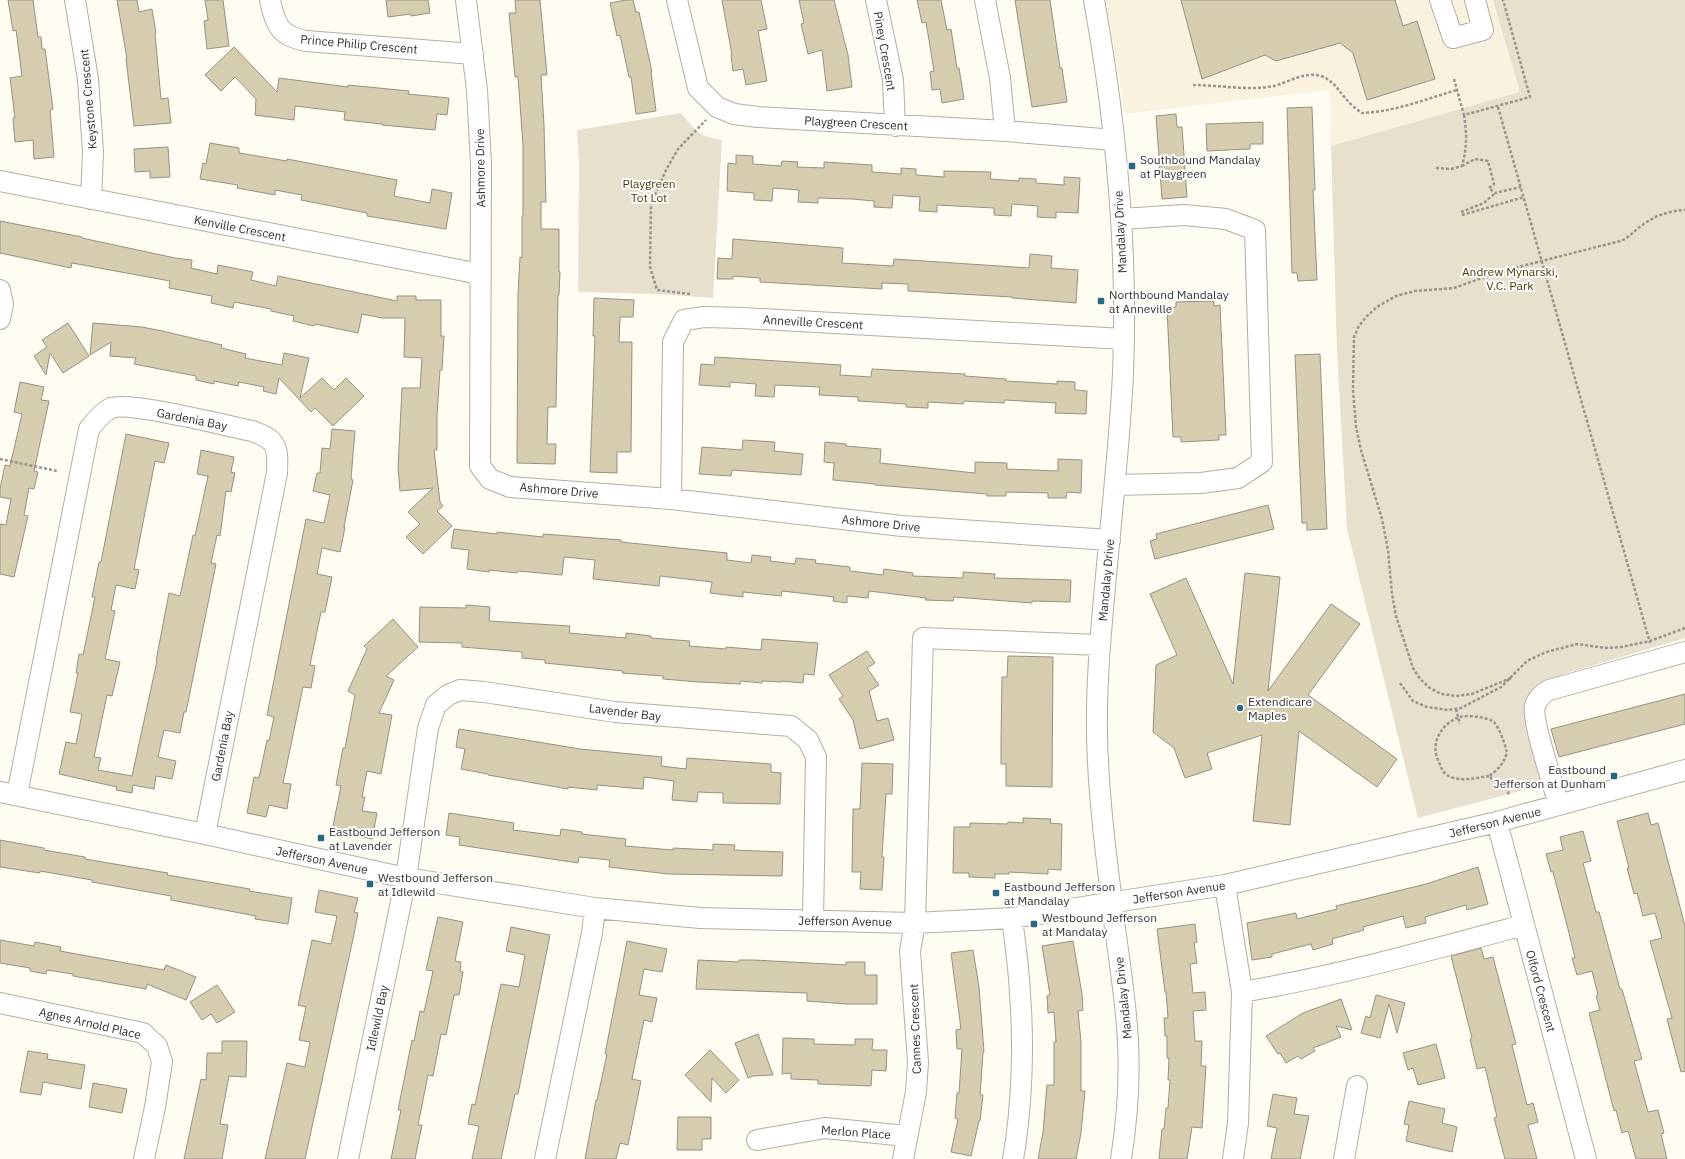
<svg xmlns="http://www.w3.org/2000/svg" width="1685" height="1159" viewBox="0 0 1685 1159" font-family="'IBM Plex Sans',sans-serif">
	<style>
		.built { fill: #f9f2df }
		.green { fill: #e6e0cd }
		.building { fill: #d6ccae; stroke: #959186 }
		.lines { fill: none; stroke-linecap: round; stroke-linejoin: round }
		.minor-casing { stroke: #b2aea3; stroke-width: 22 }
		.path { stroke: #98958e; stroke-width: 2.5; stroke-dasharray: 3 2; stroke-linecap: butt }
		.minor { stroke: #fff; stroke-width: 20 }
		.poi-dot { fill: #2b687f; stroke: #fff; stroke-width: 1.5 }
		.labels { text-anchor: middle; dominant-baseline: central; stroke-width: 4; stroke-linejoin: round; paint-order: stroke }
		.street-label { font-size: 12px; fill: #34322d; stroke: #fff }
		.poi-label { font-size: 12px; fill: #34322d; stroke: #fff; text-anchor: start }
		.park-label { font-size: 12px; fill: #4a3a02; stroke: #fff }
	</style>
	<rect width="100%" height="100%" fill="#fffcf2"/>
	<!-- built -->
	<path class="built" d="M1106 0H1493L1521 92 1331 146 1330 90 1125 114Z"/>
	<!-- green -->
	<path class="green" d="M1493 0H1685V638L1564 674 1538 688 1525 702 1543 785 1418 818 1347 529 1337 351 1331 146 1520 92Z
		M681 113C696 131 698 136 722 140L713 298 658 294 578 292 579 163 577 130Z"/>
	<!-- building -->
	<path class="building" d="M8 0H33L38 37H41L42 49H45L53 109 50 110 54 157 34 159 33 140 15 142 13 118H15L10 78 22 76 16 30 13 31Z
		M117 0H137L139 12 152 9 156 33 155 34 161 99 168 98 171 123 134 126 126 59H127Z
		M205 0H223L229 46 207 49 204 21 208 20Z
		M386 0H428L430 13 411 16V14L388 17Z
		M515 0H540L544 43 547 75H541L544 125 546 202H541V229H559V272H560L559 295H558L556 407H548L547 444H556L555 464 517 463 518 294 520 257 522 258V216H523V145L518 77H515L509 13H516Z
		M626 0H633L636 12H639L652 72H651L656 111 636 114 631 77H629L620 35 617 36 610 3Z
		M722 0H761L767 29 758 31 767 81 746 85 743 69 733 71 731 55H732Z
		M799 0H834L848 55 852 87 827 91 822 50 808 54 801 24 804 23Z
		M917 0H941L947 30 951 29 957 68H959L964 99 942 103 940 89 932 90 930 72 934 71 926 22 922 23Z
		M1015 0H1050L1060 68H1062L1067 102 1032 107Z
		M1181 0H1395L1403 26 1417 21 1435 79 1367 100 1353 53 1340 43 1276 61 1265 55 1202 79Z
		M234 47 277 92 279 78 348 87V85L409 91 408 94 449 98 447 115 437 114 435 130 382 125V124L344 120 345 112 295 106 294 120 255 115 256 99 235 77 221 91 205 75Z
		M1312 107 1315 190H1313L1317 280 1298 281 1297 273H1292L1287 108Z
		M1176 114 1177 127H1182L1187 197 1162 199 1156 116Z
		M1263 122V144H1250V149L1207 151 1206 124Z
		M210 143 239 148V153L287 161V159L397 180 394 196 430 203 432 189 452 193 446 229 367 216V213L301 200 302 195 275 190V195L237 188 238 185 200 179 203 163 206 164Z
		M168 147 170 177 150 178V171L135 172 134 149Z
		M736 155 753 156V164L781 166 782 161 798 162 797 167 824 168V162L872 165V172L901 174V168L916 169V175L944 177V171L991 172 990 179 1019 181V178L1036 179V183L1064 185V177L1080 178 1078 213 1056 212V218L1037 217 1038 206 1012 204 1011 216 994 215V208L937 205V212L919 211 920 197 893 195 892 208 874 207V201L852 199 818 198V203L798 202 799 190 773 188 772 201 754 200V193L727 191 728 163 736 164Z
		M0 221 82 237V238L175 258 192 260 191 268 217 274 218 265 253 272 251 280 276 286 278 276 397 301V296H416V300H441V336H444L442 370H440L437 416V450H434L440 502 443 506 437 511 452 526 423 554 406 537 420 524 408 512 433 488 400 491 398 468 402 388H420L422 358 404 357 405 318H382L362 314 358 333 315 324 314 326 293 321 294 316 271 311V309L234 302 233 308 211 303 212 296 169 288 170 281 72 263 71 268 0 253Z
		M733 239 843 248 842 263 893 266 894 259 1029 268 1030 254 1052 256 1051 268 1078 270 1076 303 1012 298V297L908 291V284L882 283V289L760 282V278L733 276V279H717L718 258 732 259Z
		M594 298 634 300 633 317H620L619 342H632L631 452H617V473L590 472 595 336H593Z
		M1214 301V306L1220 305 1226 435H1219V440L1181 442V437H1173L1167 308 1176 307V302Z
		M68 323 89 356 63 373 50 353 46 375 34 356 47 347 42 340Z
		M93 323 142 327 162 331 222 345 221 348 246 354 245 358 282 365 284 353 309 358 300 398 322 378 334 390 346 378 364 396 333 426 315 408 311 412 279 378 276 394 263 391 264 387 239 382 238 386 214 381V384L196 380V376L134 364 136 358 110 356 111 342 90 355Z
		M1320 354 1327 529 1307 530V523H1302L1295 355Z
		M715 357 841 365 840 375 871 377 872 369 965 374V376L1006 379V381L1057 384V381L1075 382V390L1087 391 1086 414 1055 413 1056 403 1005 400 1004 403 964 401 963 404 928 402V408L906 407V404L858 401V397L819 395 820 387 775 385 774 397 755 396 756 384 730 382V387L699 385 701 364 714 365Z
		M20 382 44 387 41 400 49 401 34 471 38 472 34 489 29 488 24 515 28 516 14 577 0 574V524L6 525 11 499 0 497V489L5 465 10 466 22 414 14 412Z
		M332 429 355 431 351 479 353 480 344 527H345L340 552 322 548 317 574 332 577 325 612H321L310 665 315 666 311 688 303 687 283 783 291 784 287 809 269 805 266 817 247 813 254 777 259 778 267 740 269 741 274 717 267 715 306 519 324 523 330 495 313 491 317 473H320L322 448 330 449Z
		M126 434 169 443 164 463 155 461 134 569 139 570 135 589 116 585 111 610 115 611 105 659 120 662 112 696 107 695 94 757 101 758 98 770 132 776 157 661H156L169 593 180 596 193 535 195 536 208 476 197 474 201 450 234 457 231 472 235 473 231 492 226 491 220 536 217 535 211 563 216 564 186 712H184L180 733 164 730 158 757 176 761 172 779 156 776 154 789 133 785 132 793 116 790 117 787 59 774 66 742 76 744 82 714 70 712 78 673H76L79 654 83 655 95 597H92L99 562H101Z
		M743 440 775 442 774 451 803 454 801 475 732 470 731 476 699 474 702 447 742 450Z
		M825 442 846 444V446L881 449 880 463 975 473V462L1007 463V469L1058 471V459L1082 460 1081 493 1067 492 1066 498H1048V493L1006 492V496H987V494L875 485V484L833 480 834 463 824 462Z
		M1268 505 1274 529 1155 559 1150 541 1157 539 1156 534Z
		M454 529 497 534V532L543 537V534L621 540V542L727 553V560L751 563 752 555 771 557 770 561 795 564 796 558 816 560 815 563 850 567V571L883 575 884 569 913 573V576L963 578V572L995 574 994 578 1071 580 1070 602 1032 601V603L954 597 953 601 925 600 926 598 869 591 868 598 847 596V603L833 601 834 597 782 591 781 596 743 592V597L710 593 712 582 660 576 659 586 593 579 595 560 564 557 562 575 518 571 517 573 489 570V572L467 569 469 550 451 548Z
		M1245 573 1280 577 1268 691 1331 604 1360 624 1308 695 1397 759 1377 787 1299 731 1290 825 1253 821 1262 735 1207 753 1212 769 1185 778 1174 748 1153 732 1156 665 1177 655 1150 594 1186 578 1233 684Z
		M466 605 490 607 489 621 570 626 569 633 626 638V633L651 636V638L690 641 689 646 726 649V647L761 650 762 639 818 643 814 675 804 674 803 683 781 681V682L762 681V683L741 681 740 684 699 682 663 679V676L622 673 623 671 545 663V660L522 658V652L462 647V643L419 642 420 607 466 608Z
		M393 619 418 647 386 676 394 680 379 713 392 715 381 774 367 771 362 797H365L362 811 377 813 372 839 332 831 341 786 336 785 343 748H345L355 695 348 691 367 649 364 646Z
		M867 651 875 663 867 668 879 685 869 691 877 721 888 718 894 740 860 749 853 720 839 699 843 696 829 675Z
		M1008 656 1053 657 1052 787 1006 786V764H1001V741L1002 677H1007Z
		M1685 694V724L1559 757 1551 729Z
		M459 729 580 749 662 757 661 766 686 769 687 758 771 764V772L781 773 780 804 723 803V793L698 792 697 802 672 800 674 781 644 777 643 789 597 785V790L568 787V789L488 775V774L461 769 465 749 456 747Z
		M862 763 893 764 892 794H886L882 857H884L882 890 860 889 861 872H852L853 809H860Z
		M449 813 514 823 513 830 560 836 561 829 582 832V834L626 839 625 846 673 850V848L713 850V844L735 845 734 850 783 852 782 876 668 874 609 867 610 860 579 857 578 863 459 845 460 837 446 835Z
		M1648 813 1651 825 1658 823 1685 926V1071L1681 1072 1667 1019 1672 1018 1650 941 1662 938 1655 913 1643 916 1637 893 1634 894 1627 868H1629L1617 821Z
		M1023 818 1051 819 1050 823 1062 824 1061 870 1048 869V874L1009 872V874H995V878L969 877V873H953L954 827H970V823L1007 824 1008 822 1023 823Z
		M1583 831 1591 861 1583 863 1596 912H1599L1620 989H1622L1642 1059 1634 1061 1648 1112 1658 1110 1664 1133 1661 1134 1667 1159H1636L1628 1131 1622 1133 1616 1110 1614 1111 1589 1013 1600 1010 1596 996 1598 995 1592 971 1577 975 1572 958H1575L1569 933 1553 872H1551L1546 854 1563 850 1560 837Z
		M0 840 44 848V850L85 857V859L168 873 167 875 250 889 249 891 292 898 288 924 255 919 256 916 171 900V896L92 882V880L40 871V873L0 867Z
		M1478 867 1488 904 1467 910 1466 905 1425 917 1426 923 1406 928 1403 916 1363 927 1364 930 1332 939 1333 944 1313 950 1311 944 1272 954V957L1252 960 1247 923 1296 913 1297 919 1337 909 1336 906 1426 884Z
		M319 890 358 898 354 912 358 913 353 939 305 1159H265L287 1063 305 1067 310 1042 299 1040 306 1007 298 1005 312 940 331 944 337 916 315 912Z
		M438 917 463 922 455 961 461 962 460 971 463 972 459 995H454L446 1035 441 1034 433 1076 428 1075 418 1125H422L415 1159H391L401 1110H398L412 1040 414 1041 420 1011 424 1012 433 971 426 970Z
		M1195 924 1197 942 1194 943 1197 963 1190 964 1193 993 1205 992 1206 1010 1193 1011 1195 1041H1202L1201 1066H1206L1202 1128 1192 1127 1187 1159H1159L1162 1129H1164L1166 1108H1168L1170 1080H1168L1169 1058H1167V1036H1165L1164 1018H1168L1166 992H1165L1157 929Z
		M511 927 550 935 518 1094H515L501 1159H472L479 1126 468 1124 472 1104 475 1105 501 984 519 987 525 955 506 951Z
		M0 940 34 946 35 942 61 947 60 951 164 970 166 965 196 977 186 1000 147 984 146 989 73 976V974L47 970 46 974 30 971V968L0 963Z
		M627 941 667 949 662 972 644 969 639 995 657 998 652 1022 644 1020 632 1079 641 1081 628 1145 620 1143 616 1159H585L596 1100H597L607 1054H605Z
		M1073 941 1082 994 1083 1010 1078 1011 1081 1042V1091H1085L1081 1133 1076 1159H1038L1043 1132 1047 1085H1054V1042H1056L1054 1012 1048 1013 1047 996 1050 995 1042 946Z
		M1481 948 1484 959 1493 957 1516 1044 1512 1045 1527 1105 1533 1103 1538 1122 1528 1125 1537 1159H1505L1494 1118 1497 1117 1485 1067 1477 1069 1470 1039 1472 1038 1451 956Z
		M973 950 979 987 984 1052 983 1053 980 1095H983L980 1121H979L971 1156 951 1152 958 1119 955 1118 957 1093H959L962 1049H957L956 1030 961 1029 951 953Z
		M698 960 739 962V960H754L846 965V962H865V975H877V1004H847L807 1001V993L696 989Z
		M217 985 235 1012 217 1023 211 1014 202 1020 190 1002Z
		M1376 995 1405 1003 1397 1033 1389 1004 1380 1038 1361 1033 1366 1016 1370 1018Z
		M1341 999 1352 1030 1336 1026 1341 1037 1313 1048 1315 1051 1301 1059 1298 1056 1286 1063 1280 1053 1278 1054 1266 1036 1303 1013Z
		M758 1034 773 1075 753 1076 748 1078 735 1043Z
		M783 1038 814 1039V1044L855 1045V1039H873L872 1050H887L886 1071 872 1070 871 1086 818 1084V1080L791 1079V1073L782 1074Z
		M222 1041H247L246 1077 229 1076 220 1124 228 1125 222 1159H184L201 1079 206 1080 207 1053H222Z
		M1436 1044 1445 1078 1418 1085 1413 1068 1408 1070 1403 1053Z
		M710 1050 739 1080 726 1093 712 1078 711 1102 685 1075Z
		M28 1051 48 1054 47 1059 85 1065 81 1089 43 1082 41 1095 20 1092Z
		M93 1083 127 1089 122 1113 89 1107Z
		M1273 1094 1297 1098 1294 1114 1309 1116 1300 1159H1271L1277 1128 1267 1126Z
		M1409 1101 1445 1109 1442 1123 1457 1127 1452 1152 1406 1141 1409 1125 1404 1124Z
		M678 1117H711V1139H702V1150H677Z"/>
	<g class="lines">
		<!-- minor casing -->
		<g class="minor-casing">
			<path id="minor" d="M75 0 88 79 93 152 91 199
				M270 0C275 25 280 36 306 41L473 54
				M466 0 477 90 481 164 480 466 490 479 510 487 671 499 902 526 1110 540
				M677 0 698 88 717 107 734 114 758 117 1005 131 1114 140
				M876 0 893 80 895 126
				M985 0 1000 78 1005 131
				M1094 0C1116 122 1128 248 1123 373 1120 437 1113 501 1107 565 1102 621 1096 677 1097 734 1098 790 1105 847 1112 903 1117 950 1126 996 1128 1042 1130 1081 1127 1121 1121 1159
				M1440 0 1453 38 1483 30 1475 0
				M0 181 480 274
				M0 290 3 304 0 319
				M1115 485 1201 483 1238 478 1262 462 1255 230 1226 219 1184 215 1121 219
				M671 499 673 342 684 320 704 317 742 318 1124 339
				M0 792 205 834 406 878 595 908 700 918 915 923 1012 918 1225 885 1497 822 1685 770
				M17 795 89 429C95 422 102 412 111 408 128 401 228 426 252 431 278 440 278 447 277 473L205 834
				M1559 805C1554 787 1531 719 1535 706 1537 698 1542 694 1549 690L1685 652
				M1497 822 1586 1159
				M1225 885 1242 992 1238 1123 1233 1159
				M1012 918C1015 943 1019 968 1020 994 1024 1045 1022 1109 1013 1159
				M1242 992C1337 976 1431 950 1524 925
				M0 1003 143 1033 157 1046 162 1062 155 1107 144 1159
				M757 1140 825 1128 907 1136
				M348 1159 406 878 428 728 436 705 448 695 460 690 484 692 615 712 791 726 808 740 816 757 813 920
				M545 1159 592 933 595 908
				M903 1159 916 1092 918 1062 910 951 915 923 923 638 1100 645
				M1344 1159 1357 1086"/>
		</g>
		<!-- path -->
		<path class="path" d="M1454 79 1464 115 1530 97 1503 0
			M1193 85C1219 85 1248 91 1274 86 1289 82 1305 71 1321 76 1333 80 1338 90 1346 99 1350 104 1356 109 1362 113 1394 112 1426 99 1457 90
			M1498 107 1650 643
			M1462 166 1475 159 1488 161 1494 184 1489 188 1495 193 1521 187
			M1436 168 1451 169 1462 166C1467 148 1467 133 1464 115
			M1461 212 1484 203 1495 193
			M1462 215 1524 197
			M690 294 657 290 650 267 651 204 666 170 678 149 706 120
			M0 459 57 471
			M1511 678 1472 694 1456 696 1441 694 1430 688 1420 679 1413 668 1396 616 1392 594 1388 550 1382 519 1361 450 1356 427 1353 390 1354 337 1359 326 1366 317 1377 307 1396 296 1415 291 1454 288 1499 272 1620 241C1629 238 1634 231 1641 226 1654 216 1668 211 1685 210
			M1400 683 1413 701 1427 707 1448 710 1461 708 1501 687 1527 661 1546 652 1577 644 1606 648 1621 647 1650 641 1685 628
			M1456 709 1460 724
			M1489 776C1476 778 1452 784 1443 771 1441 768 1440 765 1439 762 1430 746 1439 727 1455 719 1461 715 1472 716 1479 717 1484 718 1490 719 1494 722 1500 729 1505 744 1507 753 1503 764 1498 770 1489 776L1496 783 1507 787 1509 796"/>
		<!-- minor -->
		<use href="#minor" class="minor"/>
	</g>
	<!-- markers -->
	<g class="poi-dot">
		<rect x="1128" y="162" width="8" height="8" rx="2"/>
		<rect x="1097" y="297" width="8" height="8" rx="2"/>
		<circle cx="1240" cy="708" r="4"/>
		<rect x="1610" y="772" width="8" height="8" rx="2"/>
		<rect x="317" y="834" width="8" height="8" rx="2"/>
		<rect x="366" y="880" width="8" height="8" rx="2"/>
		<rect x="992" y="889" width="8" height="8" rx="2"/>
		<rect x="1030" y="920" width="8" height="8" rx="2"/>
	</g>
	<g class="labels">
		<!-- street labels -->
		<g class="street-label">
			<text transform="translate(359 44) rotate(5)">Prince Philip Crescent</text>
			<text transform="translate(885 51) rotate(80)">Piney Crescent</text>
			<text transform="translate(88 99) rotate(-95)">Keystone Crescent</text>
			<text transform="translate(856 123) rotate(3)">Playgreen Crescent</text>
			<text transform="translate(480 168) rotate(-91)">Ashmore Drive</text>
			<text transform="translate(240 228) rotate(11)">Kenville Crescent</text>
			<text transform="translate(1120 232) rotate(-93)">Mandalay Drive</text>
			<text transform="translate(813 322) rotate(3)">Anneville Crescent</text>
			<text transform="translate(192 419) rotate(11)">Gardenia Bay</text>
			<text transform="translate(559 490) rotate(5)">Ashmore Drive</text>
			<text transform="translate(881 523) rotate(6)">Ashmore Drive</text>
			<text transform="translate(1106 580) rotate(-85)">Mandalay Drive</text>
			<text transform="translate(625 712) rotate(7)">Lavender Bay</text>
			<text transform="translate(222 746) rotate(-79)">Gardenia Bay</text>
			<text transform="translate(1495 822) rotate(-14)">Jefferson Avenue</text>
			<text transform="translate(322 860) rotate(12)">Jefferson Avenue</text>
			<text transform="translate(1179 892) rotate(-9)">Jefferson Avenue</text>
			<text transform="translate(845 921) rotate(1)">Jefferson Avenue</text>
			<text transform="translate(1541 991) rotate(75)">Olford Crescent</text>
			<text transform="translate(1123 998) rotate(-96)">Mandalay Drive</text>
			<text transform="translate(377 1018) rotate(-78)">Idlewild Bay</text>
			<text transform="translate(90 1023) rotate(13)">Agnes Arnold Place</text>
			<text transform="translate(915 1029) rotate(-92)">Cannes Crescent</text>
			<text transform="translate(856 1132) rotate(4)">Merlon Place</text>
		</g>
		<!-- poi labels -->
		<g class="poi-label">
			<text x="1140" y="159">Southbound Mandalay<tspan x="1140" dy="14">at Playgreen</tspan></text>
			<text x="1109" y="294">Northbound Mandalay<tspan x="1109" dy="14">at Anneville</tspan></text>
			<text x="1248" y="701">Extendicare<tspan x="1248" dy="14">Maples</tspan></text>
			<text x="1606" y="769" text-anchor="end">Eastbound<tspan x="1606" dy="14">Jefferson at Dunham</tspan></text>
			<text x="329" y="831">Eastbound Jefferson<tspan x="329" dy="14">at Lavender</tspan></text>
			<text x="378" y="877">Westbound Jefferson<tspan x="378" dy="14">at Idlewild</tspan></text>
			<text x="1004" y="886">Eastbound Jefferson<tspan x="1004" dy="14">at Mandalay</tspan></text>
			<text x="1042" y="917">Westbound Jefferson<tspan x="1042" dy="14">at Mandalay</tspan></text>
		</g>
		<!-- park labels -->
		<g class="park-label">
			<text x="649" y="183">Playgreen<tspan x="649" dy="14">Tot Lot</tspan></text>
			<text x="1510" y="271">Andrew Mynarski,<tspan x="1510" dy="14">V.C. Park</tspan></text>
		</g>
	</g>
</svg>
